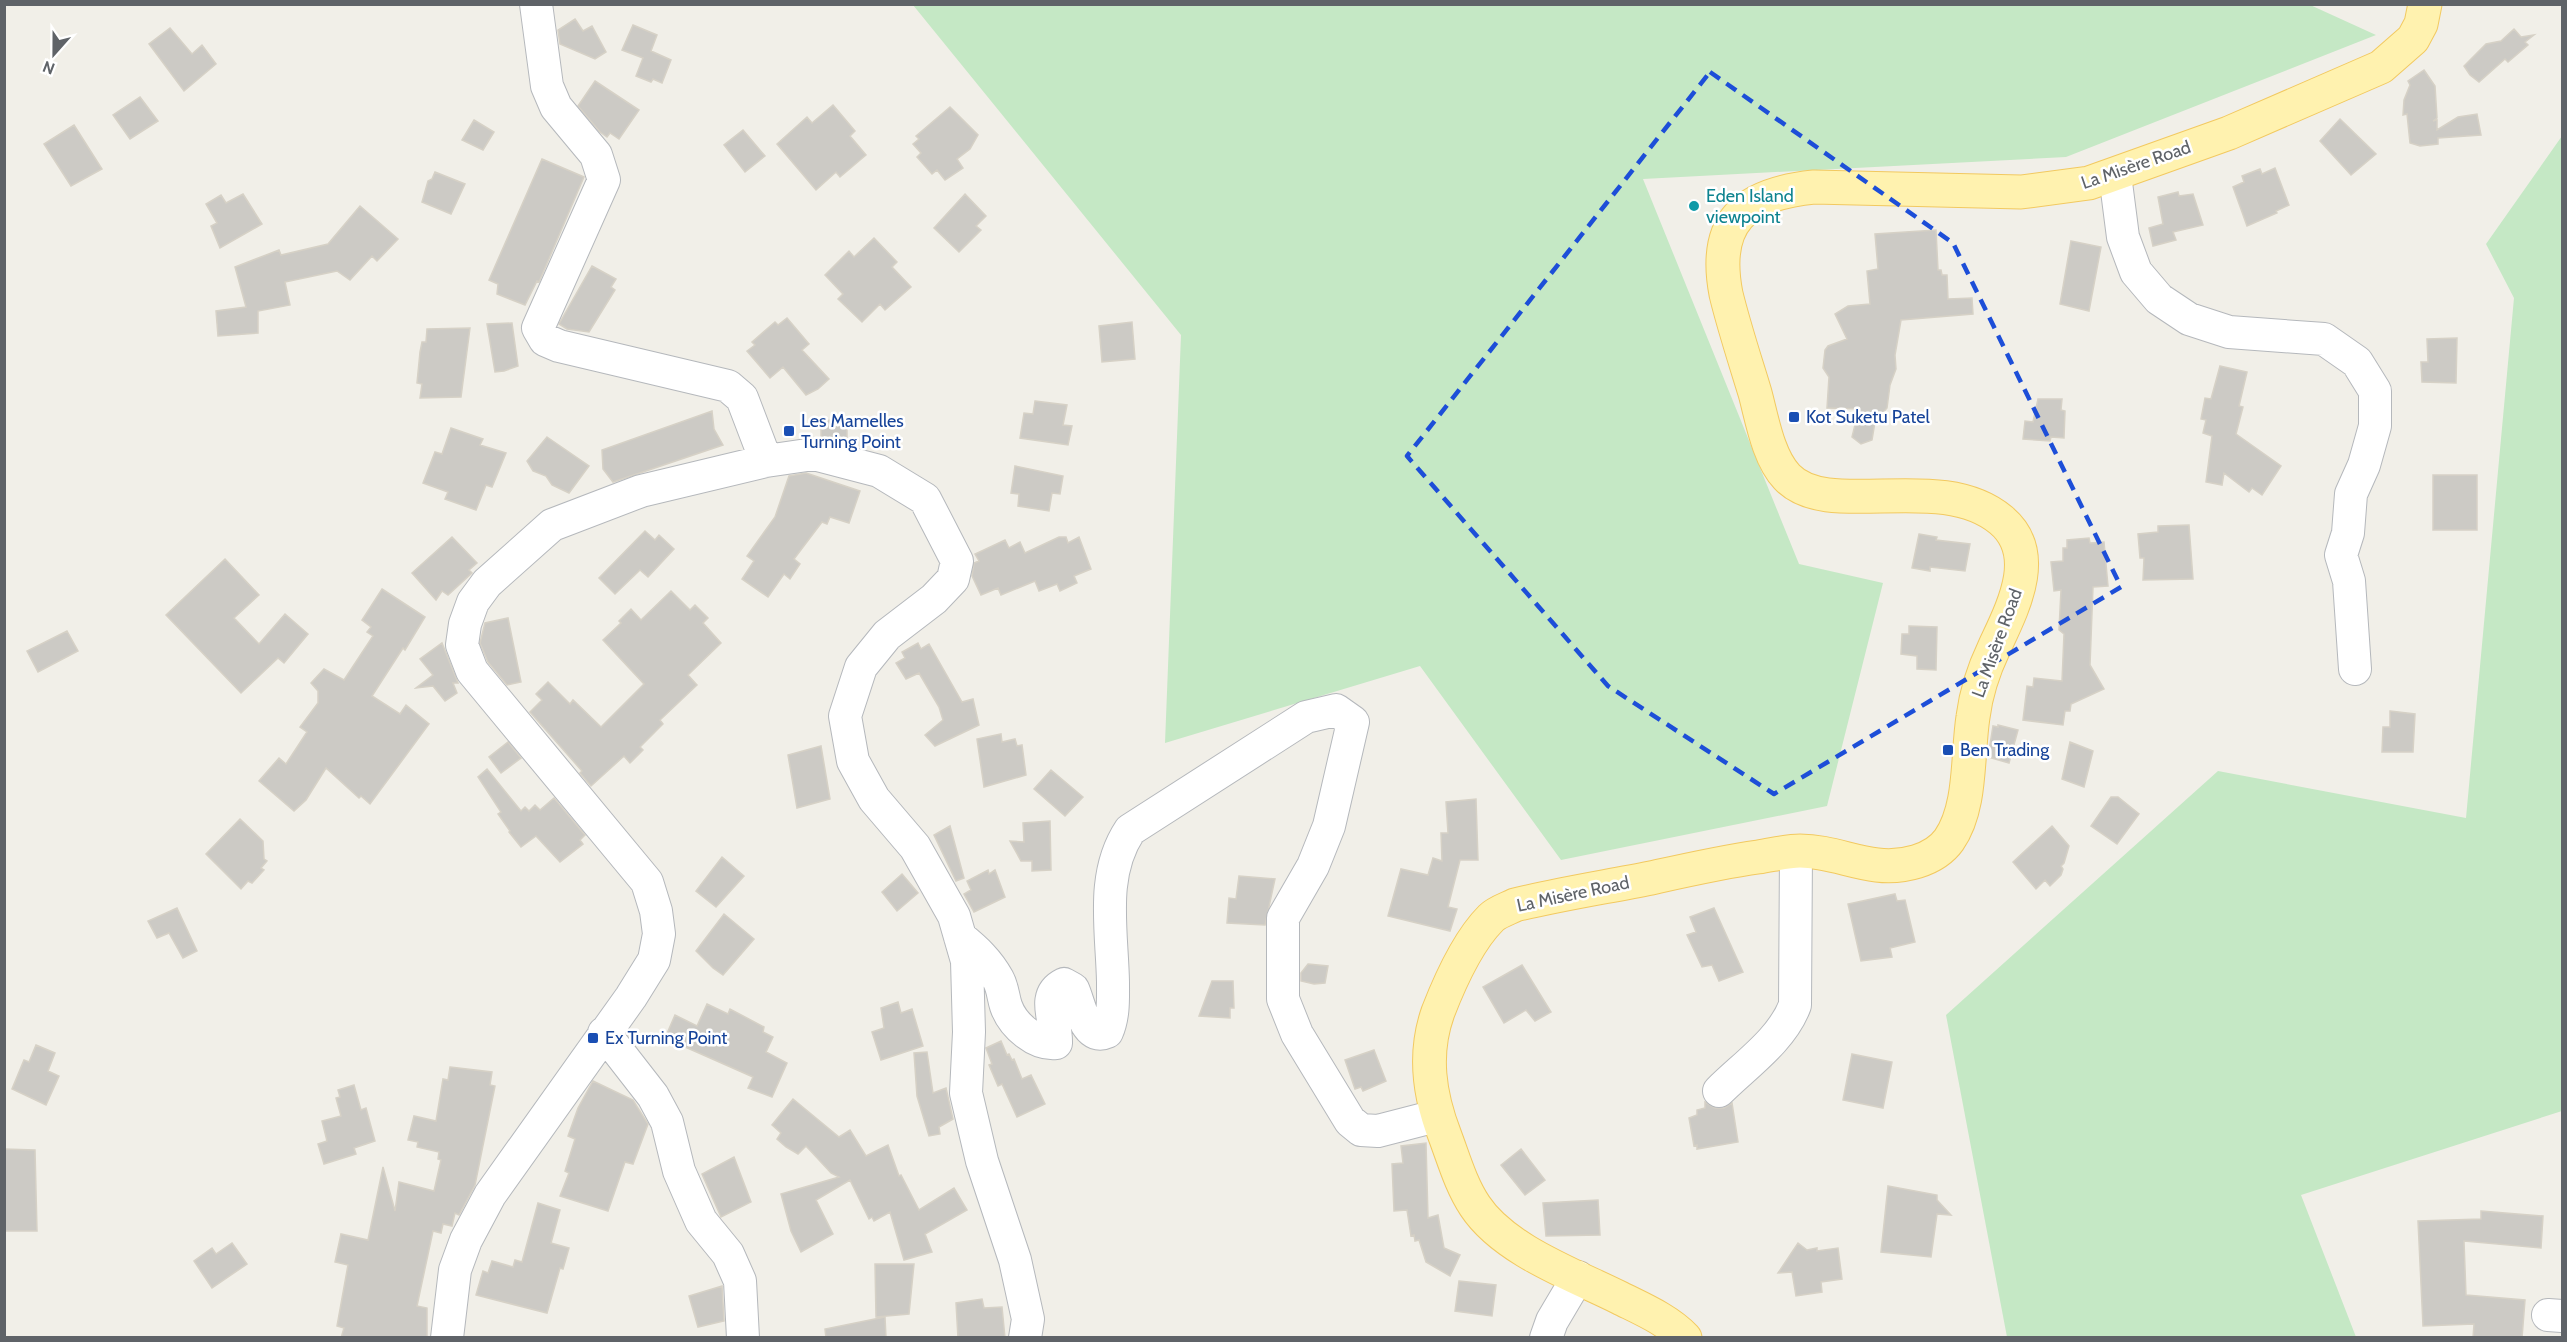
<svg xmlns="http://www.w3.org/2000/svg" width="2567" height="1342" viewBox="0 0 2567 1342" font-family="Cabin,sans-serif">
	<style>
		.green { fill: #c5e8c5 }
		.building { fill: #cccac5; stroke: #d6d1c6; stroke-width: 1.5 }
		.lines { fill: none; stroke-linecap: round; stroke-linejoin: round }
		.minor-casing { stroke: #b5b8bc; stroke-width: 34 }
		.major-casing { stroke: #f2c960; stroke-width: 35 }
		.minor { stroke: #fff; stroke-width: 32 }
		.major { stroke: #fff2af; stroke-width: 33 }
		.marked { fill: none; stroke: #1d4ed8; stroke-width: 4.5; stroke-dasharray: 12 8; stroke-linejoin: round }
		.culture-dot { fill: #0f9aa8; stroke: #fff; stroke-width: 2 }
		.transit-dot { fill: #1a4fb4; stroke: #fff; stroke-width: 2 }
		.labels { text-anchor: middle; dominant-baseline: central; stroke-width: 5; stroke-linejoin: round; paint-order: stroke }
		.street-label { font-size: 18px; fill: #5f6368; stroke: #fff }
		.culture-label { font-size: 18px; fill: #0d838f; stroke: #fff; text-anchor: start }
		.transit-label { font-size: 18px; fill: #164399; stroke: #fff; text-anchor: start }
	</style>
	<rect width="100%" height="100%" fill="#f1efe8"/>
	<!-- green -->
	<path class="green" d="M2308 4 2376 35 2066 157 1643 179 1799 564 1883 583 1827 806 1561 860 1420 666 1165 743 1181 335 913 5Z
		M2562 136V1111L2301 1195 2356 1337H2007L1946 1015 2218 771 2466 818 2514 298 2486 244Z"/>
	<!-- building -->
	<path class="building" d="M575 19 583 31 592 26 606 52 595 59 560 44 558 30Z
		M633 25 657 35 651 51 671 60 662 83 653 79 651 82 636 76 643 58 622 50Z
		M170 28 192 54 202 45 216 64 184 91 149 44Z
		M2514 29 2521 37 2534 35 2525 42 2528 45 2508 62 2505 59 2479 82 2470 75 2464 66 2486 44 2501 41Z
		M2424 70 2435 86 2437 118 2433 121 2437 120V130L2458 117 2477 114 2481 135 2438 138V144L2420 146 2410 143 2407 114 2403 115 2404 100 2410 85 2408 81Z
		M595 81 639 110 619 139 610 133 607 137 600 132 578 106Z
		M140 97 158 121 130 139 113 115Z
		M833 105 855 131 850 136 866 155 840 177 836 172 816 190 777 144 807 117 812 123Z
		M950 107 978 135 970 149 957 159 963 168 945 180 937 170 932 174 917 157 921 153 913 144 919 139 916 136Z
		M2340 119 2376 154 2351 175 2320 141Z
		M474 120 494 132 483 150 462 140Z
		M74 125 102 169 71 186 44 144Z
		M743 130 765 156 745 172 724 145Z
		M542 159 584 177 539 282 537 281 525 305 497 294 498 284 489 280Z
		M2275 168 2289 205 2276 211 2277 213 2247 226 2233 187 2244 182 2242 176 2260 169 2262 174Z
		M435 172 465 184 451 214 422 202 428 181 432 179Z
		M2178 192 2179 196 2193 194 2203 225 2173 232 2176 240 2153 246 2149 228 2163 224 2158 197Z
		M243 194 262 224 220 248 211 226 217 223 206 204 221 195 226 203Z
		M965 194 986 216 976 226 981 230 959 252 934 228Z
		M360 206 398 239 377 261 372 256 350 280 337 271 285 282 290 305 258 311V333L218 336 216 311 246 307 235 267 279 250 281 255 328 244Z
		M1936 230 1938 270H1941L1942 275H1947L1948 299 1972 298 1973 314 1901 320 1895 355 1896 369 1890 385 1887 408 1875 422 1872 440 1861 444 1852 437 1859 409 1827 408 1829 377 1823 368 1825 350 1828 346 1847 339 1835 314 1848 306 1870 304 1867 271 1878 269 1875 234Z
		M874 238 897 262 892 267 911 287 885 310 880 304 862 322 838 299 843 294 825 275 849 251 854 257Z
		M2071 241 2101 247 2089 311 2060 304Z
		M592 266 616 279 611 287 615 290 589 332 567 329 559 324Z
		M787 318 809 344 802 350 829 379 818 389 806 395 783 367 770 378 747 351 755 345 752 342 775 322 778 325Z
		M1132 322 1135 359 1102 362 1099 326Z
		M512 323 518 366 504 371 495 372 487 324Z
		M470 328 461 397 420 398 422 384 417 383 420 352 422 342H426L427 329Z
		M2457 338 2456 383 2422 382 2421 362H2428L2427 339Z
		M2220 366 2247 372 2239 406 2243 407 2236 434 2281 466 2262 495 2252 488 2249 492 2224 473 2222 485 2206 482 2212 436 2203 433 2206 420 2201 419 2205 398 2211 399Z
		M2038 399H2062L2061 410 2065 411 2064 438 2051 437 2050 441 2023 439 2025 421 2033 422Z
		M1035 401 1067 405 1063 425 1072 426 1068 445 1020 438 1024 413 1033 414Z
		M712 411 714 429 723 445 613 482 603 469 602 450Z
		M847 419V444L821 437V421Z
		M451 428 483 439 480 445 506 453 492 487 486 485 476 510 445 499 448 492 423 483 435 452 442 454Z
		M547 437 589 466 569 493 552 485 546 476 533 471 527 461Z
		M1015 466 1063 476 1060 494 1052 493 1049 511 1018 506 1019 494 1011 493Z
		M806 473 860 491 849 523 830 517 827 524 822 522 794 559 800 564 790 579 784 574 768 597 742 579 754 561 747 556 775 517 789 476Z
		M2433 475H2477V530H2433Z
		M2189 525 2193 579 2143 580 2144 558H2140L2138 534 2158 532V526Z
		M645 531 655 540 659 535 674 549 648 577 640 570 615 594 599 578Z
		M1919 534 1937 537 1936 540 1970 544 1965 571 1930 567V571L1912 568Z
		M452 537 477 563 469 570 472 573 448 595 442 591 436 600 412 573Z
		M1059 537H1066L1068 543 1079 537 1091 569 1074 576 1077 583 1060 591 1057 584 1039 591 1035 581 1001 595 998 588 981 595 972 576 974 563 979 561 975 554 1005 540 1009 548 1020 542 1025 553Z
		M2089 538 2090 543 2104 542 2108 586 2093 587 2090 665 2104 689 2071 704 2070 711H2065L2063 725 2023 720 2027 686 2033 687 2034 678 2062 681 2064 634 2059 630 2061 590 2054 591 2051 562 2063 561V548H2067V540Z
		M225 559 259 595 234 618 259 644 285 614 308 634 284 663 278 658 241 693 166 615Z
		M382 589 425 617 405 650 403 648 372 696 400 714 406 705 429 724 370 804 361 796 359 798 326 768 306 800 294 811 259 781 279 758 286 764 307 732 300 727 318 703V691L311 683 324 669 344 680 373 636 367 632 371 627 362 620Z
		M671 591 690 610 695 605 708 618 703 623 721 643 688 675 697 685 660 720 663 724 640 747 643 750 630 763 624 756 591 786 580 773 582 771 530 712 542 700 536 694 548 682 570 704 573 700 601 727 644 684 603 640 621 623 619 621 631 609 641 620Z
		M508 618 521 682 507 685 488 662 480 643 485 623Z
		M1909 626 1937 627 1936 670 1917 669V656L1901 654 1902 634H1909Z
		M67 631 78 651 38 672 27 651Z
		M442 643 458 683H453L457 693 445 701 433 686 416 688 433 675 420 659Z
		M918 643 921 649 929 644 962 702 973 699 979 725 935 746 925 735 943 720 939 707 919 673 906 679 896 663 905 658 902 652Z
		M2390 711 2415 714 2413 752H2382L2383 727H2390Z
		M1998 725 2018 730 2009 763 1988 757 1993 726 1998 727Z
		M1001 734 1002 742 1015 739 1017 746 1022 745 1026 775 984 787 977 739Z
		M508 742 521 758 501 773 489 757Z
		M2070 742 2093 751 2084 787 2062 779Z
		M821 746 830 799 797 808 788 755Z
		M487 769 521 811 525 807 529 811 535 805 540 810 554 798 585 835 580 840 583 844 560 862 536 836 521 847 509 832 510 831 498 814 501 812 478 777Z
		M1051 770 1083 797 1065 816 1034 789Z
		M2111 797H2118L2139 814 2117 844 2091 826Z
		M1476 799 1478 860H1460L1448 907 1457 909 1450 931 1388 916 1401 869 1428 875 1433 858 1442 861 1441 833H1448L1446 802Z
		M240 819 263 841 264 859 267 861 261 868 264 870 252 883 248 881 241 889 206 854Z
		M1050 821 1051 870 1032 871V861H1021L1010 841 1024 842 1023 823Z
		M950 826 964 878 956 881 934 835Z
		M2052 826 2069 846 2064 863 2061 866 2063 869 2061 875 2050 886 2045 880 2036 889 2013 862Z
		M722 857 744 876 716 907 696 891Z
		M988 870 989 874 995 870 1005 897 974 912 964 894 971 890 967 881Z
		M902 874 918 893 897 911 882 892Z
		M1239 876 1275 879 1265 925 1227 923 1229 898 1236 899Z
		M1895 894 1897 901 1905 900 1915 942 1890 948 1892 957 1861 961 1848 904Z
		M177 908 197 951 183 958 169 933 157 938 148 921Z
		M1714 908 1743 972 1719 981 1712 965 1702 967 1687 935 1696 932 1690 917Z
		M724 914 754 939 723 975 713 968 696 951Z
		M1308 964 1328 966 1325 983 1314 984 1301 981V973Z
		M1522 965 1551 1012 1535 1021 1526 1010 1504 1023 1483 987Z
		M1212 981H1233L1234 1008H1230V1018L1199 1016Z
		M898 1002 901 1013 912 1009 923 1046 881 1060 872 1032 884 1028 881 1008Z
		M707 1004 728 1014 730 1009 764 1027 763 1032 773 1037 766 1052 787 1063 772 1097 748 1088 753 1077 665 1038 675 1015 697 1026Z
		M1001 1041 1007 1055 1009 1054 1012 1060 1014 1059 1022 1079 1031 1075 1045 1104 1017 1117 1002 1084 998 1086 989 1065 992 1064 986 1048Z
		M36 1045 55 1053 48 1071 59 1076 46 1105 12 1089 24 1060 29 1062Z
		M1374 1050 1386 1081 1363 1091 1361 1087 1355 1089 1345 1060Z
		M927 1052 933 1093 946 1088 953 1119 939 1127 940 1134 929 1136 917 1096 914 1053Z
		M1852 1054 1892 1062 1883 1108 1843 1100Z
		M450 1067 492 1072 490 1085 495 1086 475 1185 459 1215 455 1213 452 1226 443 1224 441 1233 433 1231 417 1306 427 1308V1338H341L344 1328 337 1326 348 1265 335 1262 341 1234 368 1240 383 1167 395 1211 399 1182 434 1191 441 1160 438 1159 439 1152 417 1147 418 1142 408 1140 414 1116 436 1121 443 1079 448 1080Z
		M593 1081 633 1100 648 1124 633 1164 625 1162 608 1211 560 1196 569 1173 565 1171 575 1139 568 1136 578 1108Z
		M354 1085 361 1110 366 1108 375 1141 354 1148 356 1154 324 1164 318 1144 327 1141 322 1121 341 1116 336 1098 340 1097 338 1090Z
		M793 1099 839 1137 850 1130 866 1156 888 1145 899 1176 901 1175 919 1210 954 1188 967 1210 925 1234 932 1252 904 1260 890 1212 874 1221 872 1217 869 1219 850 1180 816 1200 833 1234 801 1252 791 1231 781 1194 839 1177 831 1173 806 1146 798 1154 786 1147 777 1139 781 1133 772 1125Z
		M1705 1102 1715 1108H1724L1732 1103 1738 1142 1697 1149V1145L1694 1146 1689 1118 1697 1115V1110L1705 1108Z
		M1426 1143 1428 1218 1438 1215 1444 1248 1460 1255 1450 1276 1426 1262 1419 1240 1415 1241 1414 1235 1411 1236 1407 1210 1394 1211 1392 1164 1403 1163 1401 1146Z
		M4 1149 35 1150 37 1231H4Z
		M1521 1149 1545 1180 1525 1195 1501 1165Z
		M734 1157 751 1202 721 1217 702 1174Z
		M1888 1186 1937 1195V1200L1951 1215 1937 1214 1931 1257 1881 1252Z
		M1598 1200 1600 1235 1546 1236 1543 1203Z
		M538 1203 560 1210 551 1243 569 1248 563 1269 560 1268 547 1313 476 1295 483 1271 488 1273 492 1261 513 1267 515 1260 522 1262Z
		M2481 1211 2543 1216 2541 1248 2464 1241 2466 1295 2525 1300 2522 1338H2473L2474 1324 2423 1326 2418 1221 2481 1219Z
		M232 1243 247 1264 212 1288 194 1261 212 1248 216 1254Z
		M1798 1243 1807 1250 1817 1248V1251L1838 1248 1842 1279 1821 1282 1822 1292 1796 1296 1792 1272 1778 1273Z
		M875 1264H914L909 1314 876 1317Z
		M1459 1281 1496 1285 1492 1316 1455 1311Z
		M722 1286 724 1321 698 1327 689 1296Z
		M982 1299 984 1308 1002 1307 1005 1338H958L956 1303Z
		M885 1317 886 1338H826L825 1329Z"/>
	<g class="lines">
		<!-- minor casing -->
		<g class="minor-casing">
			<path id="minor" d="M536 4 547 86 556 107 596 155 604 180 538 328 545 340 559 346 728 386 742 398 766 461
				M2115 175 2123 237 2136 272 2159 299 2189 319 2229 332 2324 339 2357 362 2375 391V426L2364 465 2351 494 2348 533 2341 555 2349 581 2355 669
				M960 937C976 950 988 961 998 979 1003 988 1003 997 1006 1006 1013 1026 1036 1045 1056 1043 1057 1021 1040 996 1064 984L1073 989C1080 1004 1085 1042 1107 1032 1114 1016 1113 999 1113 982 1112 930 1100 875 1130 830L1306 717 1336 710 1353 722 1329 826 1313 866 1283 918V999L1297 1034 1350 1121 1361 1130 1378 1131 1436 1116
				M604 1033 653 1096 667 1122 679 1171 701 1221 728 1254 740 1281 743 1338
				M1719 1091C1745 1065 1782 1040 1795 1005L1796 851
				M2548 1315 2562 1316
				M447 1338 455 1270 466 1240 490 1195 631 997 654 960 659 934 656 911 647 882 472 671 462 645 465 624 473 602 487 583 552 525 641 491 766 461 814 454 879 471 925 499 957 561 953 579 934 599 887 635 861 667 845 716 853 761 874 799 915 847 954 916 967 961 969 1032 966 1093 982 1161 1015 1260 1028 1319 1025 1338
				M1546 1338 1552 1321 1578 1277"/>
		</g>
		<!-- major casing -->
		<g class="major-casing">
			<path id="major" d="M1685 1338C1668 1320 1642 1309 1620 1298 1574 1275 1504 1250 1475 1206 1461 1185 1454 1160 1445 1136 1429 1095 1423 1054 1438 1012 1450 981 1467 942 1491 918 1497 912 1507 909 1515 905 1560 894 1606 887 1651 878 1687 870 1722 862 1758 857 1772 855 1787 851 1800 851 1828 851 1851 862 1877 865 1902 868 1934 861 1949 840 1972 807 1967 755 1973 717 1976 693 1984 669 1994 648 2012 609 2042 554 2001 520 1940 469 1828 521 1787 477 1768 457 1762 419 1755 393 1745 360 1734 327 1726 294 1712 221 1745 194 1814 187L2021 192 2089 183 2229 133 2381 67 2413 39 2421 24 2425 4"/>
		</g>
		<!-- minor -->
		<use href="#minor" class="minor"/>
		<!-- major -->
		<use href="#major" class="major"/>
	</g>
	<!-- marked area -->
	<path class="marked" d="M1710 72 1953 243 2121 587 1774 794 1608 686 1407 456Z"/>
	<!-- markers -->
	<circle class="culture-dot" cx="1694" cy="206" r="6"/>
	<g class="transit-dot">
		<rect x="1788" y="411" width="12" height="12" rx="3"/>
		<rect x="783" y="425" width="12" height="12" rx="3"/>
		<rect x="1942" y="744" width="12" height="12" rx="3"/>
		<rect x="587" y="1032" width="12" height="12" rx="3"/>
	</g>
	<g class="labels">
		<!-- street labels -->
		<g class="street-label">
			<text transform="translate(2136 165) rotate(-19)">La Misère Road</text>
			<text transform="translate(1997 643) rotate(-70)">La Misère Road</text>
			<text transform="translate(1573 894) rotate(-12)">La Misère Road</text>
		</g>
		<!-- culture labels -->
		<g class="culture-label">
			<text x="1706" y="196">Eden Island<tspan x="1706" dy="21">viewpoint</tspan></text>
		</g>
		<!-- transit labels -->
		<g class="transit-label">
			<text x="1806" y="417">Kot Suketu Patel</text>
			<text x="801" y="421">Les Mamelles<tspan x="801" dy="21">Turning Point</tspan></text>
			<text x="1960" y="750">Ben Trading</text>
			<text x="605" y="1038">Ex Turning Point</text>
		</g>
	</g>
	<!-- border -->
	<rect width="2567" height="1342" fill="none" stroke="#5f6368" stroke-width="12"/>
	<!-- north arrow -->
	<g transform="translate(54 54) rotate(201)" stroke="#ffffff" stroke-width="4.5" paint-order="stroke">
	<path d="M0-4.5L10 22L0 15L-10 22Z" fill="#5f6368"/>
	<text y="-9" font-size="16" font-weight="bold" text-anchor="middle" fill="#5f6368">N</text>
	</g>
</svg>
